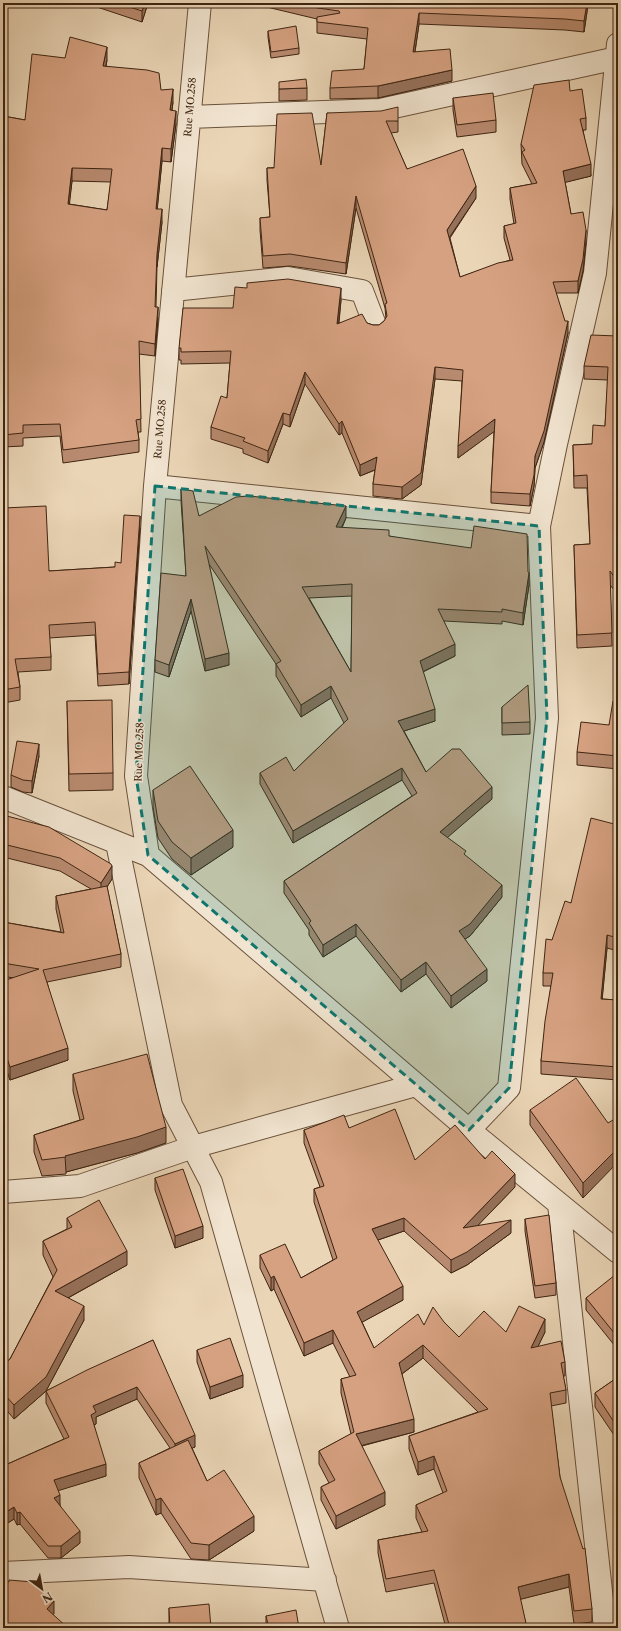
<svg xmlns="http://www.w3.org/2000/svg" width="621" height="1631" viewBox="0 0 621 1631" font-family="'Libre Caslon Text',serif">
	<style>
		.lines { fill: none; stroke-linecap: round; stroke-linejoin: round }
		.minor-casing { stroke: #6a513b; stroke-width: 24 }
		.minor { stroke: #f1e4d0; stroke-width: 22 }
		.wall { fill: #b88a6f; stroke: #3f2512; fill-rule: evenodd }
		.shaded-wall { fill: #96715a; stroke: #3f2512 }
		.building { fill: #d6a181; stroke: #3f2512; fill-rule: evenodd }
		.marked { fill: #0f766e; fill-opacity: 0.2; stroke: #0f766e; stroke-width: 3; stroke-dasharray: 8 5; stroke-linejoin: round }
		.labels { text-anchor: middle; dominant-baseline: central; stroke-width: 3; stroke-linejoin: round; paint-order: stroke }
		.street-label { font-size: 10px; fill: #3f2512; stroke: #f1e4d0 }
	</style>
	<rect width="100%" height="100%" fill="#ead5b6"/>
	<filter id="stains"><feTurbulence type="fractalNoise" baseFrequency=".005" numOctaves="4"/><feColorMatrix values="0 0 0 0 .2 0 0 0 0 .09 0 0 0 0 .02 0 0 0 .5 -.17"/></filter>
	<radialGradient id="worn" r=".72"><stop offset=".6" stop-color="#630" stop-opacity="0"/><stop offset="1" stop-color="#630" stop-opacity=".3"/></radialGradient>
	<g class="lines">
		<!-- minor casing -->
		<g class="minor-casing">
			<path id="minor" d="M189 117 380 110 617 58
				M173 290 288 278 362 291 375 325
				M155 486 539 526
				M3 797 148 855 469 1130 618 1252
				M117 843 171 1105 211 1182 338 1628
				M148 855 136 776 155 486 200 3
				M469 1130 509 1088 547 718 539 526 556 444 595 273 618 44
				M3 1192 80 1186 193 1147 416 1085
				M559 1204 605 1628
				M3 1573 129 1567 325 1580"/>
		</g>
		<!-- minor -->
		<use href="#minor" class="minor"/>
	</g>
	<!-- wall -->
	<path class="wall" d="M94 3H148L142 22 94 6Z
		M250 3H600L599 6 588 5 584 32 565 30 419 24 415 52 452 81 378 98 330 99V88L364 69 367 39 317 33V19Z
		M268 31 299 48V54L271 58 268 37Z
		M65 58 107 60 106 66 161 90 173 102 172 110 176 124 171 162 162 161 157 209 162 222 157 267 156 307 158 319 155 356 139 354 141 432H138L139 440V452L63 463 60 436 23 438V446L3 447V116L25 120ZM72 181 111 182 107 210 69 204Z
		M307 88V100L279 101V89Z
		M570 91 586 118V130H583L591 176 565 182 571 214 586 242 583 271 578 293H556L568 333 544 442 535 468 534 486 530 506 491 503V492L494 431 458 458 462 381 435 379 421 485 402 499 373 496V484L375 470 360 476 342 433 339 435 305 384 290 427 283 424 268 463 243 453V449L211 439V427L227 398 230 363 181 364V360H179V348L233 308 341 300 339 323H367L373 325H379L384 321 386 319 385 308 356 208 346 274 290 266 263 268 260 230V218L270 217 267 180V168L321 165 327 113 398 121V132L391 133 407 169 476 198 450 238 460 277 510 260 504 238V226L514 224 510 199V188L532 184 522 164 521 144Z
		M453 98 496 120V132L457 137 453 110Z
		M618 213V251L614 250V237Z
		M618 336V595L610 585 612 646 577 648 574 545 590 544 587 488H574L573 445 592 444 605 426 608 380 584 379V366Z
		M181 489 199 516 346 518 342 528 389 536 528 572 529 585 523 625 502 621V624L444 621 455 656 423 672 435 721 404 731 426 772 492 799 447 837 466 856 502 897 470 936 465 939 487 981 451 1008 426 974 401 992 356 936 323 957 309 935V930L284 893V881L412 796 402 780 293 843 260 784V773L294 771 344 723 331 698 301 717 276 676V664L209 564 229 665 205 671 191 611 169 677 155 672V660L186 575 181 501ZM352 596 351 672 309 598Z
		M3 497 4 508 49 571 115 567 121 563 140 528 129 684 98 686 95 635 49 638 51 657V670L18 672 20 687V700L3 703Z
		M617 666H618V683L617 679Z
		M67 701 113 773V790L69 791Z
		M618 702V769L577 765V752L609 725Z
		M502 707 530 722V734L502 735Z
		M39 756 32 793 23 792 11 787V775Z
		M153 790 233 847 191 875 172 859 158 838 153 807Z
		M3 815 112 879 107 887 121 954V967L47 982 68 1060 10 1080 3 1059V981L13 978 3 976V922L61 932 56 909V896L91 889 60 871 3 857Z
		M618 825V951L607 948 602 999 618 1000V1080L541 1074V1061L551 986H543V973L552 940 571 903Z
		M73 1074 166 1143 137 1153 66 1172V1174L42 1176 34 1152V1135L80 1120 73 1091Z
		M530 1110 608 1123 583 1198 530 1125Z
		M349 1128 415 1160 485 1159 515 1187 478 1225 511 1233 467 1265 451 1273 404 1231 378 1240 403 1300 362 1322 374 1348 424 1325 444 1322 459 1337 506 1332H545L538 1346 565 1362V1376H563L566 1390V1403L551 1406 560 1477 592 1609V1622L574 1624 569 1587 520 1599 527 1628H446L434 1583 386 1592 378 1553V1540L422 1532 416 1518V1505L443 1493 434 1469 418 1475 409 1449V1436L478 1412 423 1358 402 1374 414 1432 362 1446 385 1505 336 1529 321 1500V1487L329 1483 319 1464V1451L351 1434 341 1393V1379L350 1377 333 1343 304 1356 274 1289 271 1291 260 1268V1255L301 1278 333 1260 314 1202V1189L320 1187 304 1143V1130Z
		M155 1178 203 1238 175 1248 155 1190Z
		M67 1218 127 1265 68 1298 84 1320 46 1391 14 1419 3 1406V1365L10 1359 53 1277 43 1255V1241L67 1229Z
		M525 1219 556 1283V1295L535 1298 525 1231Z
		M618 1279V1343L615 1346 586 1310V1298Z
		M153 1340 195 1447 192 1448 207 1481 254 1531 209 1560 191 1559 161 1513 156 1515 139 1478V1463L170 1448 137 1399 96 1417V1424L94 1425 106 1476 58 1490 60 1506 80 1543 61 1558H48L20 1524 17 1525 14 1519 3 1526V1466L64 1439 46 1403V1391Z
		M197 1350 243 1387 210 1399 197 1362Z
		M618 1377 614 1435 595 1407V1393Z
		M169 1608 211 1628H169Z
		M266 1616 299 1628H266Z"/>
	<!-- shaded-wall -->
	<path class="shaded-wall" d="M145 3H148L142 22V11Z
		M587 3H588V5L584 32V21Z
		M419 13V24L413 64V52Z
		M107 47V60L103 79V66Z
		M452 70V81L378 98V86Z
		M173 89V102L170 123V110Z
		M176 111V124L171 162V149Z
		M162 148V161L156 222V209Z
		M591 164V176L563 183V171Z
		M72 168V181L68 217V204Z
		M476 186V198L447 241V230Z
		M356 196V208L346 274V263Z
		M162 209V222L157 267V254Z
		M586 230V242L583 271 578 293V281Z
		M341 288V300L337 336V324Z
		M158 307V319L155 356V344Z
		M568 321V333L544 442 535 468 534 486 530 506V494L535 456Z
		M435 367V379L421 485 402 499V487Z
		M305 372V384L290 427V415Z
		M283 413V424L268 463V451Z
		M495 419V431L458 458V446Z
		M342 421V433L339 435V424Z
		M377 457V469L360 476V465Z
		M346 506V518L336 539V527Z
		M140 516V528L129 684V672Z
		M529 573V585L523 625V613Z
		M191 599V611L169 677V665Z
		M455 644V656L420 673V661Z
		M229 653V665L205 671V659Z
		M331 686V698L301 717V705Z
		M435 709V721L398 733V721Z
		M39 744V756L32 793V781Z
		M402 768V780L293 843V831Z
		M492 787V799L440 844V832Z
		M233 830V847L191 875V858Z
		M112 866V879L101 896V883Z
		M502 885V897L470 936 459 943V931Z
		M356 924V936L323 957V945Z
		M607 935V948L601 1012V999Z
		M426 962V974L401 992V980Z
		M487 969V981L451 1008V996Z
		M68 1048V1060L10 1080V1067Z
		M166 1127V1143L137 1153 66 1172 65 1156Z
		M618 1148V1162L583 1198V1183Z
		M515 1174V1187L463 1241V1228Z
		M404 1218V1231L372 1242V1229Z
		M511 1220V1233L467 1265 451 1273V1260Z
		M203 1226V1238L175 1248V1236Z
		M127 1251V1265L55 1305V1291Z
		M274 1276V1289L271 1291V1278Z
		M403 1286V1300L357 1325V1312Z
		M84 1306V1320L46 1391 14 1419V1405Z
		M545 1319V1332L531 1361V1348Z
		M333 1330V1343L304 1356V1343Z
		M618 1331V1343L615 1346V1334Z
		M423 1345V1358L399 1376V1363Z
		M243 1375V1387L210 1399V1387Z
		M137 1387V1399L96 1417V1424L91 1427V1415L93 1406Z
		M414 1419V1432L356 1447V1434Z
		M618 1419V1433L614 1435V1422Z
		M195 1435V1447L175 1456V1444Z
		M434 1456V1469L418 1475V1462Z
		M106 1464V1476L54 1492V1480Z
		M385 1492V1505L336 1529V1516Z
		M60 1495V1507L54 1498Z
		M161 1498V1513L156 1515V1500Z
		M14 1507V1519L3 1526V1514Z
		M20 1512V1524L17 1525V1513Z
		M254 1516V1531L209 1560V1545Z
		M80 1531V1543L61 1558V1546Z
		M569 1574V1587L518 1600V1587Z
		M54 1601V1614L47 1621V1609Z"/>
	<!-- building -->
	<path class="building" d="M117 3H145L142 11Z
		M298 3H587L584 21 565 19 419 13 413 52 450 49 452 70 378 86 330 88 332 71 364 69 368 28 317 22V17L340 13 339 11 318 8Z
		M296 26 299 48 271 52 268 31Z
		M70 37 107 47 103 66 147 70 159 73 161 90 173 89 170 110 176 111 171 149 162 148 156 209H162L157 254 155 307H158L155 344 139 341 141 419 136 420 139 440 63 450 60 424 23 425V433L3 435V116L25 120 32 54 65 58ZM72 168 112 169 107 210 68 204Z
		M306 79 307 88 279 89V82Z
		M569 80 570 91 582 89 586 118 580 119 591 164 563 171 571 214 583 212 586 230 583 259 578 281 553 282 565 321H568L544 431 535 456 534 475 530 494 491 492 495 419 458 446 463 370 435 367 421 473 402 487 373 484 377 457 360 465 342 421 339 424 305 372 290 415 283 413 268 451 243 441 245 438 211 427 221 396 227 398 231 351 181 352V348H179L183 308H233L235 287 247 288V283L288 279 341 288 337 324 362 314 367 323 373 325H379L384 321 387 316 385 304 387 303 356 196 346 263 290 254 263 256 260 218 270 217 267 168H274L277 114 312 113 321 165 327 113 381 111 398 107V121H386L407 169 463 149 476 186 447 230 460 277 498 263 513 260 504 226 516 223 510 188 537 183 522 152 525 150 521 144 534 85Z
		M493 93 496 120 457 125 453 98Z
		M617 212 618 213V238L614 237Z
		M591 335 618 336V582L610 571 612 633 577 635 574 545 590 544 587 475 574 476 573 445 592 444 593 425 605 426 608 367 584 366Z
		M181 489 193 491 199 516 236 497 249 496 346 506 336 527 389 530V536L471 548 474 526 527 534 528 572 529 573 523 613 502 609V612L438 609 455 644 420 661 435 709 398 721 426 772 452 749H460L492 787 440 832 466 851 464 854 502 885 470 924 459 931 487 969 451 996 426 962 401 980 356 924 323 945 309 923 311 921 284 881 417 793 402 768 293 831 260 773 286 757 294 771 348 719 331 686 301 705 276 664 281 661 205 546 229 653 205 659 191 599 169 665 155 660 161 573 186 576ZM352 584 351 672 302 587Z
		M3 497 4 508 46 506 49 571 115 567V562L121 563 124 515 140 516 129 672 98 674 95 622 49 625 51 657 15 659 20 687 3 690Z
		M528 685 530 722 502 723V707Z
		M112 700 113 773 69 774 67 701Z
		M613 701 618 702V756L577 752 581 722 609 725Z
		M17 741 39 744 32 781 23 780 11 775Z
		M190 766 233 830 191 858 172 842 158 821 153 790Z
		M3 815 49 827 111 864 112 866 101 883 60 858 3 844Z
		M591 818 618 825V938L607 935 601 999 618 1000V1067L541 1061 545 1021 553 973H543L546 939 552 940 565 901 571 903Z
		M107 886 121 954 43 970 68 1048 10 1067 3 1046V981L39 969 3 963V922L64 933 56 896Z
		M147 1054 166 1127 137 1137 65 1156 66 1157 42 1160 34 1135 84 1119 73 1074Z
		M576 1078 608 1123 618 1117V1148L583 1183 530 1110Z
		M395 1109 415 1160 455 1125 485 1159 492 1151 515 1174 463 1228 511 1220 467 1252 451 1260 404 1218 372 1229 403 1286 357 1312 374 1348 418 1314 424 1325 433 1307 444 1322 459 1337 484 1311 506 1332 519 1306 545 1319 531 1348 561 1341 565 1362 561 1363 566 1390 550 1393 560 1477 583 1549 585 1548 592 1609 574 1611 569 1574 518 1587 527 1628H450L434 1570 386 1579 378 1540 428 1531 416 1505 447 1491 434 1456 418 1462 409 1436 488 1409 423 1345 399 1363 414 1419 356 1434 385 1492 336 1516 321 1487 335 1480 319 1451 354 1432 341 1379 356 1375 333 1330 304 1343 274 1276 271 1278 260 1255 285 1244 301 1278 337 1258 314 1189 324 1186 304 1130 344 1115 349 1128Z
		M183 1169 203 1226 175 1236 155 1178Z
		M99 1200 127 1251 55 1291 84 1306 46 1377 14 1405 3 1393V1365L10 1359 57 1270 43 1241 72 1227 67 1218Z
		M549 1215 556 1283 535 1286 525 1219Z
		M615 1275 618 1279V1331L615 1334 586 1298Z
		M230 1338 243 1375 210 1387 197 1350Z
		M153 1340 195 1435 175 1444 137 1387 93 1406 96 1412 91 1415 106 1464 54 1480 60 1495 54 1498 80 1531 61 1546H48L20 1512 17 1513 14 1507 3 1514V1466L69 1437 46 1391 87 1370Z
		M618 1377V1419L614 1422 595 1393Z
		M188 1440 207 1481 224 1470 254 1516 209 1545 191 1543 161 1498 156 1500 139 1463Z
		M9 1580 33 1582 54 1601 47 1609 68 1628H3V1581L9 1582Z
		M209 1604 211 1628H170L169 1608Z
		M296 1610 299 1628H269L266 1616Z"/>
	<!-- marked area -->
	<path class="marked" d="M155 486 539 526 547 718 509 1088 469 1130 148 855 136 776Z"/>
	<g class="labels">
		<!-- street labels -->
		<g class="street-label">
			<text transform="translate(190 107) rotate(-85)">Rue MO.258</text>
			<text transform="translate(160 429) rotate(-85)">Rue MO.258</text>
			<text transform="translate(139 752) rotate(-88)">Rue MO.258</text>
		</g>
	</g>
	<!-- margin -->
	<rect width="621" height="1631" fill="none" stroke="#ead5b6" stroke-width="16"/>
	<rect x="4" y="4" width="613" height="1623" fill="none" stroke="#3f2512" stroke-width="2"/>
	<rect x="8" y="8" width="605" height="1615" fill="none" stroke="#3f2512"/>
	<!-- north arrow -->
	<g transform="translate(42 1589) rotate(148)" stroke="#f1e4d0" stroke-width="3" paint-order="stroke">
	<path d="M0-3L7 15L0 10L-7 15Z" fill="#3f2512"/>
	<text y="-6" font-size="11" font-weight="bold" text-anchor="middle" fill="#3f2512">N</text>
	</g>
	<rect width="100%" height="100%" filter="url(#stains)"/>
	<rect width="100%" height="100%" fill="url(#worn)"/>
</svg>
